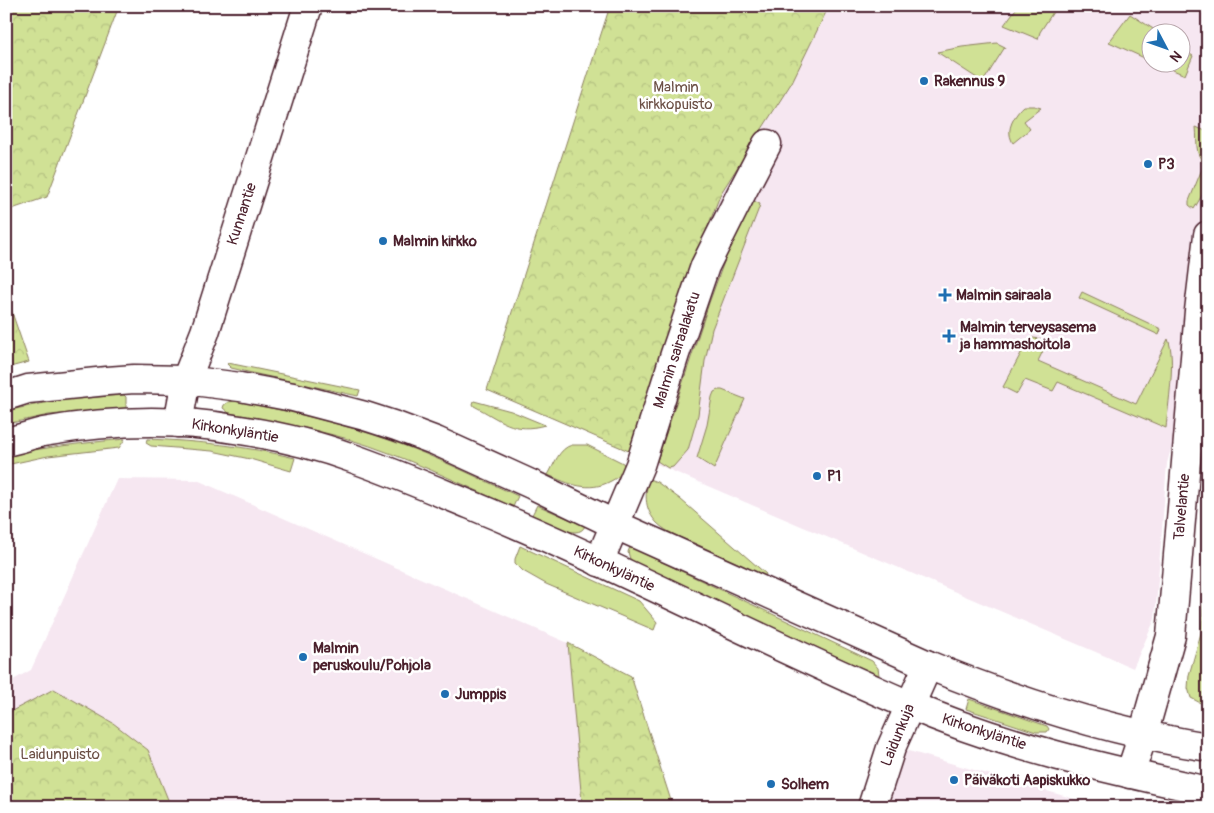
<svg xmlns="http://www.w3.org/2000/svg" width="1214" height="813" viewBox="0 0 1214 813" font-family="Pangolin,sans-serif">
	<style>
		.built { fill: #f6e7f1; fill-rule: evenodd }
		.green { fill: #d0e195; stroke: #8d8060 }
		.park { fill: url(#park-crowns); stroke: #8d8060 }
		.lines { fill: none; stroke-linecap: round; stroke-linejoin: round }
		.minor-casing { stroke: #4a1f2b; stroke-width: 31 }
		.major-casing { stroke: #4a1f2b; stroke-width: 31 }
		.minor { stroke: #fff; stroke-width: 28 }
		.major { stroke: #fff; stroke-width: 28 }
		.poi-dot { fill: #1f6fb2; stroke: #fff; stroke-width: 2 }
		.labels { text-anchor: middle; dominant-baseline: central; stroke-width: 5; stroke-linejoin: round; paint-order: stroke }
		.poi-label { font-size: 15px; font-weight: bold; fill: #4a1f2b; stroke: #fff; text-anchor: start }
		.park-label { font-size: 15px; fill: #6c5046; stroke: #fff }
		.street-label { font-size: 15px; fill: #4a1f2b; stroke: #fff }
	</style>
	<defs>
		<pattern id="park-crowns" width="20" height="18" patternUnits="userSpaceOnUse" patternTransform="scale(1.25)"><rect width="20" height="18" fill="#d0e195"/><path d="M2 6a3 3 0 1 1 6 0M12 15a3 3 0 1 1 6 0" fill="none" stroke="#b4c181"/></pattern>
	</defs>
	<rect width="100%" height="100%" fill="#fff"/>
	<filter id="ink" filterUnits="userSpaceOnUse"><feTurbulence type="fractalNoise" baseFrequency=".02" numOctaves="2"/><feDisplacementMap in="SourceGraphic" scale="10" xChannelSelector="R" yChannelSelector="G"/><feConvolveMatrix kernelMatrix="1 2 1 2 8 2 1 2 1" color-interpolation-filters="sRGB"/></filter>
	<g filter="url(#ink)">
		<!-- built -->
		<path class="built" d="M829 6H1208V322L1167 463 1155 619 1133 668 654 463 692 267 721 193 792 82ZM1152 32H1182V62H1152Z
			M117 479 197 480 568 643 582 803 580 807H171L148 750 113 723 54 690 6 714V684L31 670Z
			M905 750 919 754 1102 807H889Z"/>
		<!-- green -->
		<path class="green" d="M1018 6H1057L1040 32 1038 39 1004 25Z
			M1130 14 1158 32H1152L1151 61 1109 42Z
			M997 43 1005 47 983 82 937 52 962 47Z
			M1182 49 1193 56 1185 75 1156 63 1182 62Z
			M1024 106H1034L1041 108 1024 121 1030 129 1013 143C1012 142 1010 136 1010 135 1008 125 1017 112 1024 106Z
			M1196 127 1208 132V185L1194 209 1189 205V201L1202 169C1204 162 1200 159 1198 153 1196 145 1197 135 1196 127Z
			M752 200 760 204 759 208 712 329 705 361 698 415 688 450 673 467 668 468 657 461 709 303 728 251Z
			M1082 292 1161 329 1159 335 1079 298Z
			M1033 338 1041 339 1045 347 1038 361 1136 404 1168 339C1176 358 1168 406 1166 428L1058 382 1053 391 1025 380 1017 394 1003 387 1027 342Z
			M228 363 360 390 358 396 252 373 231 368 227 364Z
			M718 390H722L745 399 714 469 697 458 707 425 712 397 714 392Z
			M124 395 126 397V408L49 415 6 424V411L39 404 69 399Z
			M236 401C289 411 341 423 392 441 435 456 476 477 518 496L513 507C459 483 405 456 348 439 309 428 269 420 229 413L223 408 224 405 228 402Z
			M474 401 511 411 545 425C513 434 501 420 474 406L473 404Z
			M125 439 119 448 48 456 6 465V455C46 447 84 443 125 439Z
			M147 439C198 441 246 446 295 458L291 471 250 459 212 451 151 446 146 443Z
			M572 445H587L623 463 626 468C622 474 617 478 611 481 589 493 569 484 548 475 554 465 559 448 572 445Z
			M649 479 657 482 680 499 766 574 765 576C742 565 718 554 694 543 682 538 667 533 657 523 645 510 644 496 649 479Z
			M537 505 585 526C583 530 580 532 575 532 566 533 542 519 532 515Z
			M1208 540V707L1191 698 1188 688 1189 675 1201 633Z
			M520 546 639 601 657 622 654 630 546 584 523 571 515 563V559Z
			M630 547 872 661 878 668 879 675 842 659 641 567 630 559 628 552Z
			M969 699 1047 726 1049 729 1047 732H1036L966 709Z"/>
		<!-- park -->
		<path class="park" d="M6 6H119L47 197 6 211Z
			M610 6H829L792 82 721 193 692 267 631 452 487 390Z
			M6 295 29 362 10 367 6 356Z
			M568 643 631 676 673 807H580L582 803Z
			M54 689 113 723 148 750 171 807H6V714Z"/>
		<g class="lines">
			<!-- minor casing -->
			<g class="minor-casing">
				<path id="minor" d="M178 423 186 380 205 332 308 6
					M599 562 640 465 675 354 705 266 744 188 767 144
					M1130 774 1143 735 1171 636 1199 311 1208 235
					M872 807 891 748 928 665"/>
			</g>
			<!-- major casing -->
			<g class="major-casing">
				<path id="major" d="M6 396 28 389 107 381 134 379 186 380 240 387 293 397 365 416 396 426 436 441 533 485 616 525 928 665C1018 702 1111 732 1208 747
					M6 442C19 439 31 435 43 432 106 421 171 418 234 429 274 435 314 444 352 458 392 472 432 489 471 505 619 566 760 641 907 704 1003 746 1106 769 1208 791"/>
			</g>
			<!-- minor -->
			<use href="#minor" class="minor"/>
			<!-- major -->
			<use href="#major" class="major"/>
		</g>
	</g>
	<!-- markers -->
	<g class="poi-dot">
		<circle cx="924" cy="81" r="5"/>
		<circle cx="1148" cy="164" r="5"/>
		<circle cx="383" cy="241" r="5"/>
		<path d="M942.5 287.5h5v5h5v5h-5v5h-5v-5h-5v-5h5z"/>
		<path d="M946.5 328.5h5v5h5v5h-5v5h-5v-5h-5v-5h5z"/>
		<circle cx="817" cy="476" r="5"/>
		<circle cx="303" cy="657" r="5"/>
		<circle cx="445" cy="694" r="5"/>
		<circle cx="954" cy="780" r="5"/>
		<circle cx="771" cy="784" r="5"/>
	</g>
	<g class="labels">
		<!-- poi labels -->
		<g class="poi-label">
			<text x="934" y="81">Rakennus 9</text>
			<text x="1158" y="164">P3</text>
			<text x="393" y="241">Malmin kirkko</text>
			<text x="956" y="295">Malmin sairaala</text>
			<text x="960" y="327">Malmin terveysasema<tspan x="960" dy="17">ja hammashoitola</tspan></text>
			<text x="827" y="476">P1</text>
			<text x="313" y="648">Malmin<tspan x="313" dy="17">peruskoulu/Pohjola</tspan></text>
			<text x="455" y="694">Jumppis</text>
			<text x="964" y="780">Päiväkoti Aapiskukko</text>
			<text x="781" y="784">Solhem</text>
		</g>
		<!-- park labels -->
		<g class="park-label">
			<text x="676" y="87">Malmin<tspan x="676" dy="17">kirkkopuisto</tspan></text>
			<text x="60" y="754">Laidunpuisto</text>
		</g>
		<!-- street labels -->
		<g class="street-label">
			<text transform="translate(242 214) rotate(-72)">Kunnantie</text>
			<text transform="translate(677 350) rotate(-72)">Malmin sairaalakatu</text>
			<text transform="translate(235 431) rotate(9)">Kirkonkyläntie</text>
			<text transform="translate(1182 507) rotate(-85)">Talvelantie</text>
			<text transform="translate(614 569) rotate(25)">Kirkonkyläntie</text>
			<text transform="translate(984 732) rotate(18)">Kirkonkyläntie</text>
			<text transform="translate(898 735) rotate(-68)">Laidunkuja</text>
		</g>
	</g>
	<!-- margin -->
	<rect width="1214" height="813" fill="none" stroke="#fff" stroke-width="25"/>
	<rect x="12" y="12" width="1189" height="788" fill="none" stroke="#4a1f2b" stroke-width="2" filter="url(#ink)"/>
	<!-- north arrow -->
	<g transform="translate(1166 48) rotate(131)"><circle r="24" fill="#ffffff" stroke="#b7a5aa"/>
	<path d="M0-4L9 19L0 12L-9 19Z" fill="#1f6fb2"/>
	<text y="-8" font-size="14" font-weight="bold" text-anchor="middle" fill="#4a1f2b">N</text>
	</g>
</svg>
